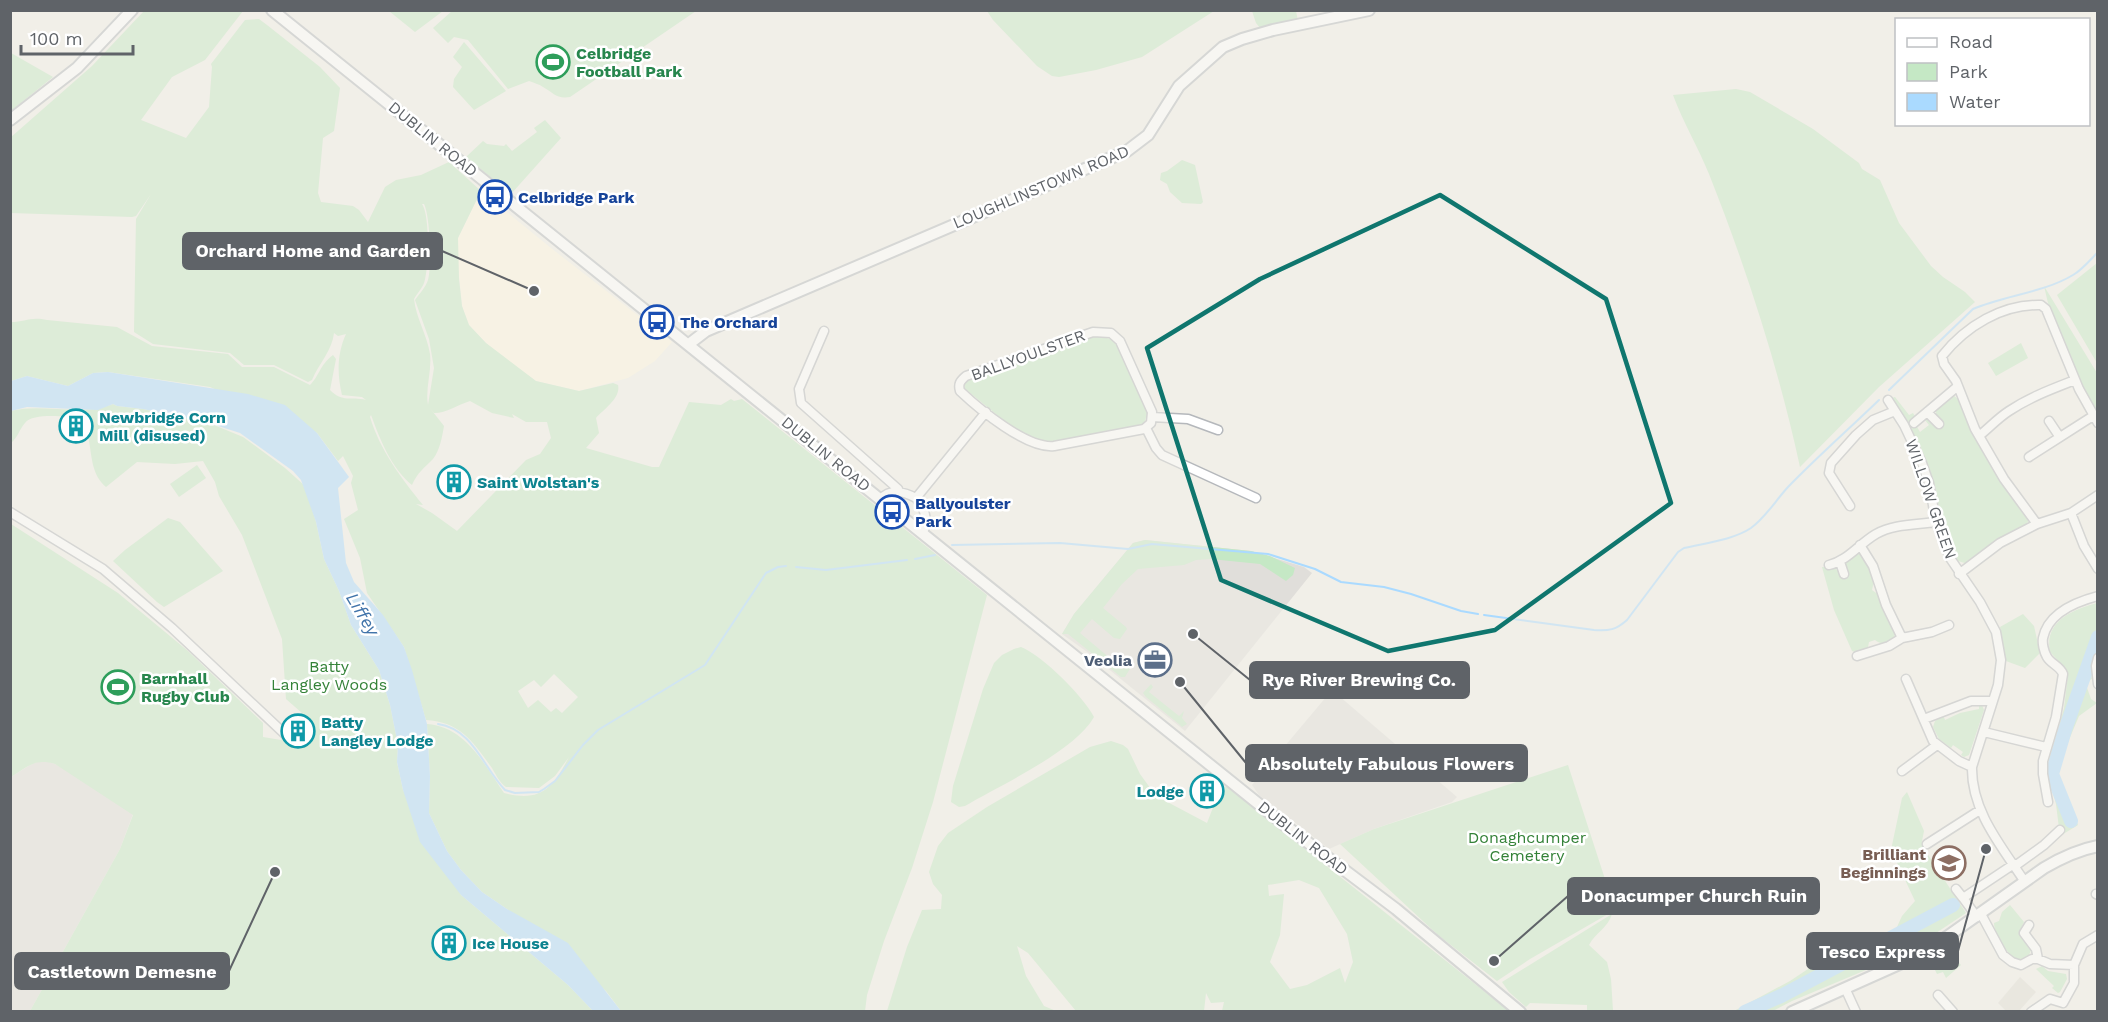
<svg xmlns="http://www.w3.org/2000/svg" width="2108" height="1022" viewBox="0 0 2108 1022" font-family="'Work Sans',sans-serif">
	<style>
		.commercial { fill: #fef7e0 }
		.industrial { fill: #e0deda }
		.education { fill: #e1ded6 }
		.green { fill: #c5e8c5; fill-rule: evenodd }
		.water { fill: #aadaff }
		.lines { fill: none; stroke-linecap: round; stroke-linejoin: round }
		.stream { stroke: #aadaff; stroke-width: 2 }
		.river { stroke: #aadaff; stroke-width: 14 }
		.street-casing { stroke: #b5b8bc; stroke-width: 11 }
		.secondary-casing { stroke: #b6babf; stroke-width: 14 }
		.street { stroke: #fff; stroke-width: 8 }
		.secondary { stroke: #fff; stroke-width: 10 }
		.marked { fill: none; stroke: #0f766e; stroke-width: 4.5; stroke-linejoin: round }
		.labels { text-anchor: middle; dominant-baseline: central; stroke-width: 5; stroke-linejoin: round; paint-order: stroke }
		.leisure-label { font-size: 16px; font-weight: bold; fill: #27864d; stroke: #fff; text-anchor: start }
		.street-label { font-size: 16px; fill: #5f6368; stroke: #fff }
		.transit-label { font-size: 16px; font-weight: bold; fill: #164399; stroke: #fff; text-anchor: start }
		.culture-label { font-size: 16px; font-weight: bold; fill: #0d838f; stroke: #fff; text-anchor: start }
		.service-label { font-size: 16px; font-weight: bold; fill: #4e5e75; stroke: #fff; text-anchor: end }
		.park-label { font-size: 16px; fill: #348238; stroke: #fff }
		.education-label { font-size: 16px; font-weight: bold; fill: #785e54; stroke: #fff; text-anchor: end }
		.water-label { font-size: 18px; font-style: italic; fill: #4174aa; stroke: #fff }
		.leader { fill: none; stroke: #5f6368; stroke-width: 2 }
		.callout-dot { fill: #5f6368; stroke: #fff; stroke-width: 2 }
		.callout { fill: #5f6368; stroke: #5f6368; stroke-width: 2 }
		.callout-label { font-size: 18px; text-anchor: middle; font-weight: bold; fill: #fff }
	</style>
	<rect width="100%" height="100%" fill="#f1efe8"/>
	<!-- commercial -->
	<path class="commercial" d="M481 191 551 248 672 342 655 361 628 378 579 391 536 381 507 361 486 343 469 325 462 306 458 264V238Z"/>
	<!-- industrial -->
	<path class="industrial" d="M1145 540 1251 551 1304 567 1312 573 1185 731 1090 654 1062 634 1074 614 1133 543Z
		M1332 690 1457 797 1452 802 1374 829 1329 849 1259 795 1252 785Z
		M42 760 55 764 71 773 133 814 120 849 30 1011 11 1012V777L30 765Z"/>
	<!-- education -->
	<path class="education" d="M2020 977 2036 992 2019 1011H2006L1998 1003Z"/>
	<!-- green -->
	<path class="green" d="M144 11H243L205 60 172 77 141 120 186 138 209 107 212 67 211 64 245 20 259 19 267 25 320 67 340 88 334 131 323 138 318 193 321 202 353 206 359 210 368 222 385 187 396 180 421 175 449 162 481 191 458 238 459 279 462 306 469 325 486 343 536 381 579 391 613 383 618 385C621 398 604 409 596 418L599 433 586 448 652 467H659L689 402 721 405 731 399 734 401 742 399 987 595 933 802 912 868 884 941 867 995 865 1011H621L606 991 507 909 482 892 461 870 447 851 429 813 430 776 427 724C466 727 484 764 504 793 542 803 553 787 569 757L555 776 539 788 506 787C500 783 496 775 492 768 473 742 461 722 426 720L404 647 367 593 360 558 344 519 358 510 351 483 353 476 343 456 338 461 317 433 210 387 108 372 93 373 68 386 27 376 11 381V322C25 322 31 316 47 320L117 327 152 346 228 354 242 367H274L310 385C320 375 319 366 333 355L336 359 330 390C343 403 350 396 366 400L362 397 342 395C337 374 337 354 346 334L338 336 334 333C332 351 319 363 312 380L308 382 274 365H244L230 353 153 344 134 332 136 219 151 194 136 216 132 217 11 213 10 138 92 66ZM422 204H424C430 215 432 267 428 280 426 287 419 294 415 300L429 339 434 368 428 405C425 389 432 371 430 354 427 335 416 318 414 299 417 294 422 288 424 283 429 268 430 215 422 204ZM470 401 492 413 514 418 512 414 526 422H547L551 438 540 454 526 460 457 531 432 513 416 504 423 505C401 478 380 450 370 417L371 415C380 439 391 468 412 485 417 473 424 468 433 459 440 450 442 437 444 426L429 407 434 413C447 413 457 405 470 401ZM554 674 578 697 562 713 556 708 551 712 538 700 528 708 518 691 534 680 541 687Z
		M389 11H443L415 32Z
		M452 11V10L696 11 570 97C556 99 554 93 543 87 539 84 534 83 529 81L508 89 468 40 454 37 448 43 433 28Z
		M987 11H1214L1142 57 1096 70 1059 77 1052 76 1037 66 993 20Z
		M1252 11H1296L1298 21 1261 29 1256 23Z
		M464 42 506 91 474 110 453 87 454 79 462 67 453 57Z
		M11 53 53 77 11 111Z
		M1736 89 1750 92 1813 129 1859 163 1862 169 1880 180 1899 223 1931 266 1943 277 1965 292 1975 302 1879 387 1800 467C1779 369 1746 267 1709 174 1698 147 1683 122 1673 95Z
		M545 120 561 138 511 194 466 157 483 141 487 144 504 146 506 144 512 151 537 132 534 128Z
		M1182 160 1195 165 1203 202 1201 204 1182 203 1170 192 1167 184 1160 180 1161 173 1167 171Z
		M2097 263V363L2057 295Z
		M2044 286 2097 373V415L2079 380 2048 303Z
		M1097 336 1111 339 1120 348 1148 410 1145 421 1141 426 1045 443 1025 438 964 388 966 380 1085 337Z
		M2021 343 2028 358 1996 376 1988 363Z
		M1953 395 1958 399 1969 427 2030 518 2026 525 1968 564 1958 561C1950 547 1943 534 1940 518 1938 507 1938 496 1935 486 1926 454 1911 425 1892 398L1895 397 1909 415 1913 413 1916 418 1914 422 1920 432 1929 425 1925 420H1930L1935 426 1941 422 1936 416V408Z
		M113 404 117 406 143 409 209 423 243 437 285 468 305 486 316 522 324 559 339 591 351 625 379 670 390 705 398 745 397 762 403 790 461 895 568 985 593 1011H30L120 849 133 815 55 764C34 758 28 767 11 777V524L118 593 188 651 263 723V737L281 740 302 713 286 699 282 639 242 535 219 496 215 482 203 461 175 464 137 462 106 487C92 475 92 458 89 441 88 433 84 425 81 418 68 417 33 412 25 423 19 430 18 437 11 443V411C44 403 81 417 113 404Z
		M197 465 206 478 179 497 170 484Z
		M168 518 180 522 223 571 164 607 157 602 113 561 125 550Z
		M1145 540 1251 551 1270 556 1295 568 1293 575 1286 581 1260 564 1210 559 1196 560 1184 565 1138 569 1122 584 1103 608 1126 627 1127 629 1120 639 1114 638 1092 619 1080 633 1123 669 1128 665 1131 667 1125 677H1121L1068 634H1062L1074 614 1133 543Z
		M1858 554H1861L1875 576 1872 590 1879 595 1895 634C1893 644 1882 646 1875 640L1869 642 1868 647 1858 653 1852 651 1834 610 1822 567H1834L1841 574 1847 560Z
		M2097 603C2097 615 2099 629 2097 641 2096 655 2089 664 2092 679L2085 682 2091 699 2097 703 2079 716 2055 773 2078 825 2060 836 2056 804 2047 770 2064 708 2068 675 2063 666 2050 652C2044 621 2072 610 2097 603Z
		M2023 614 2034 626 2040 653 2025 668 2006 661 2000 627Z
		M1021 647C1043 656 1083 696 1094 717 1074 752 1000 785 965 806L959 807 951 802 953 786 983 689 994 663 1002 655 1014 649Z
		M1151 684 1153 687 1149 692 1179 716 1184 711 1182 718 1187 724 1182 727 1180 725 1146 697 1143 693Z
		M1979 704 1982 705 1984 710 1969 755 1964 757 1961 755 1963 752 1953 745 1951 748 1939 739 1933 727 1935 721 1943 715 1945 720 1960 713 1979 709Z
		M1111 741 1123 745 1128 749 1140 774 1156 796 1207 823 1214 805 1226 786 1509 1011H1222L1224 1002 1211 1003 1206 993 1204 1011H1076L1028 953 1017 946 1026 976 1044 1006 1056 1011H887L907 947 922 910 941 909 942 895 933 884 929 872 938 846 948 833 987 807 1090 747ZM1299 880 1319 888 1347 934 1353 962 1345 983 1340 968 1307 985 1290 989 1270 962 1280 935 1284 894 1269 896 1268 885Z
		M1568 765 1615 910 1530 959 1497 981 1438 935 1340 844 1374 829Z
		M1907 792 1924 831 1922 841 1923 847 1966 913 1918 945 1873 967 1792 1001 1773 1011H1734L1790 981 1826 957 1851 956 1892 938 1902 916 1915 901 1891 850 1902 798Z
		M2010 905 2024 922 2019 932 2031 950C2022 979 1994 939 1994 923L1999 921 2002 912Z
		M1612 914C1608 928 1595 933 1589 945L1607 962 1611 979 1613 1011H1587V1005L1530 1003 1526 1007 1509 992 1502 982Z
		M1947 950 1961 965 1946 978 1943 972 1937 974 1930 960Z
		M2042 966 2048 971 2066 974 2067 979 2060 992 2058 993 2052 988 2054 986 2036 969Z"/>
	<!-- water -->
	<path class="water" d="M108 372 248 394 285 405 317 433 349 477 338 488 346 563 354 582 383 615 404 647 412 670 427 724 430 776 429 813 447 851 461 870 482 892 507 909 568 943 621 1011H593L568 985 461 895 420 842 403 790 397 762 398 745 390 705 379 670 351 625 339 591 324 559 316 522 301 480 293 471 240 433 209 423 143 409 117 406 113 404 98 410 27 407 11 411V381L27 376 68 386 93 373Z"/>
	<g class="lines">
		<!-- stream -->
		<path class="stream" d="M1889 390 1973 309C2005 295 2043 293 2073 275 2082 270 2090 260 2098 252
			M952 545 1060 543 1128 549 1152 544 1268 554 1315 569 1341 582 1384 587 1411 594 1461 611 1478 614
			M915 559 935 555
			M796 567 826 570 907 560
			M1484 615 1594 630C1609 631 1616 630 1627 620L1678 552 1684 548C1705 543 1733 540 1751 528 1766 517 1776 500 1788 487 1817 457 1849 429 1879 400
			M438 724C473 729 483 767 505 790L515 793 539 792 544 789 555 781 583 745 598 730 705 665 766 573 778 567 786 566"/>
		<!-- river -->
		<path class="river" d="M2071 821 2052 774 2065 730 2098 637
			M1745 1012 1781 996 1953 905"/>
		<!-- street casing -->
		<g class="street-casing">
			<path id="street" d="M824 331 799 389 801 403 898 489 897 492
				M1093 332 1111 333 1120 341 1152 412 1151 423 1144 429 1054 446C1027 449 979 409 960 391 958 384 960 381 966 376Z
				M1888 400 1904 425 1922 463 1929 483 1936 522 1950 558 1980 602 1996 632 2001 660 1998 685 1972 767C1971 811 2002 847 2025 882
				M1927 412 1939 424
				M1152 417 1188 419 1218 430
				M2049 421 2059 436
				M1914 423 1958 386
				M1146 428 1156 448 1162 455 1256 498
				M1979 436C1989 428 1998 418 2009 411 2030 397 2052 389 2075 380
				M2029 457 2093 416
				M916 498C924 507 930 522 922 533
				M881 499C890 488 905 492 916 498L986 412
				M1850 506 1829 473 1831 463 1856 435 1873 420 1895 411
				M10 512 103 569 172 628 289 738
				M2071 513 2084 546 2098 569
				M2037 524 2004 479 1975 429 1956 381 1944 364 1942 356C1966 326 2002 304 2041 305L2046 309 2079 389 2098 423
				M1860 545 1873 566 1886 605 1902 638
				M1840 562 1844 574
				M1829 565C1847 561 1859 544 1876 534 1894 524 1915 525 1936 522
				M1959 574 2000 543 2037 524 2071 513 2098 495
				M1857 656 1889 646 1902 638 1932 632 1949 625
				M2098 658 2096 666 2098 684
				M1906 679 1933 741 1959 761 1972 767
				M1924 719 1971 701H1992
				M1984 732 2046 747
				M1902 771 1937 745
				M2048 802 2043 774V761L2056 717 2063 674C2060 666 2051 664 2047 657 2044 652 2042 643 2043 638 2048 613 2075 602 2098 596
				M1927 844 1980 810
				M2015 866 2044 845 2060 830
				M1956 889 1963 898
				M2096 894 2098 895
				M1981 914 2003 955 2012 962 2021 965 2032 959H2038L2050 964 2074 965V983L2063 1003
				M1977 917 1963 898 2014 864
				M2029 925 2024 933 2036 949 2038 959
				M2074 965 2083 944 2098 935
				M1845 988 1856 1012
				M1938 995 1953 1012
				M2031 1012 2050 999 2063 1003"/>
		</g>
		<!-- secondary casing -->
		<g class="secondary-casing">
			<path id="secondary" d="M272 10 1286 826 1396 909 1520 1012
				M10 120 77 68 132 10
				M689 344 706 331 1127 151 1148 135 1179 86 1223 47 1242 39 1273 30 1369 10
				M1792 1012 1924 953 2044 868C2061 858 2077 850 2098 846"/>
		</g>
		<!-- street -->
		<use href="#street" class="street"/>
		<!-- secondary -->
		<use href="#secondary" class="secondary"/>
	</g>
	<!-- marked area -->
	<path d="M0 0H2108V1022H0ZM1440 195 1606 299 1671 503 1495 630 1388 651 1221 580 1147 348 1260 279Z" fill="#f1efe8" fill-opacity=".55" fill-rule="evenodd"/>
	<path class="marked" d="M1440 195 1606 299 1671 503 1495 630 1388 651 1221 580 1147 348 1260 279Z"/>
	<!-- icons -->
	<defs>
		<g id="stadium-ring" transform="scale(1.725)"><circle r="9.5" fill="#fff" stroke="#2e9e5b" stroke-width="1.5"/><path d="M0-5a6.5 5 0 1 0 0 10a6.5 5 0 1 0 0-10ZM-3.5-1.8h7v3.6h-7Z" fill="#2e9e5b"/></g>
		<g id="bus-ring" transform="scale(1.725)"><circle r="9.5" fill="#fff" stroke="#1a4fb4" stroke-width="1.5"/><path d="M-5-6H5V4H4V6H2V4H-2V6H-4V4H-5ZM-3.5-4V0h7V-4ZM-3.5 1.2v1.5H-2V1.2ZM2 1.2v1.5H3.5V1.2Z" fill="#1a4fb4"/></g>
		<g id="building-ring" transform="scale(1.725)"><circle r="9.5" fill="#fff" stroke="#0f9aa8" stroke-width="1.5"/><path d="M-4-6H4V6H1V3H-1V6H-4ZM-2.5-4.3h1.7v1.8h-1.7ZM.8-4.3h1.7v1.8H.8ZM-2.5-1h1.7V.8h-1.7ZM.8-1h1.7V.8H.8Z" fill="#0f9aa8"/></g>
		<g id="office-ring" transform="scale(1.725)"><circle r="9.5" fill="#fff" stroke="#5c6f8a" stroke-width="1.5"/><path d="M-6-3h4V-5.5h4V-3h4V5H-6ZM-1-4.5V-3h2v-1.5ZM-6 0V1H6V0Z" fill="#5c6f8a"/></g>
		<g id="school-ring" transform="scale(1.725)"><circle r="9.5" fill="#fff" stroke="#8d6e63" stroke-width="1.5"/><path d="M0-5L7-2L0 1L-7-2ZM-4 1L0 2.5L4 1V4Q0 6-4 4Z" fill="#8d6e63"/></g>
	</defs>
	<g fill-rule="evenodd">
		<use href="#stadium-ring" x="553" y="62"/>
		<use href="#bus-ring" x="495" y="197"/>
		<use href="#bus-ring" x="657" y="322"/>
		<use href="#building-ring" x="76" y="426"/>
		<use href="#building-ring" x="454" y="482"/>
		<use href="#bus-ring" x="892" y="512"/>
		<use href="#office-ring" x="1155" y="660"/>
		<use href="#stadium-ring" x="118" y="687"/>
		<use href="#building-ring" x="298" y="731"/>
		<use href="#building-ring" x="1207" y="791"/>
		<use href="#school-ring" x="1949" y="863"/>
		<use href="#building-ring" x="449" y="943"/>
	</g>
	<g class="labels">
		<!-- leisure labels -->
		<g class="leisure-label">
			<text x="576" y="53">Celbridge<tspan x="576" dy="18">Football Park</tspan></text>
			<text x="141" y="678">Barnhall<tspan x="141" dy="18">Rugby Club</tspan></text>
		</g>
		<!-- street labels -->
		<g class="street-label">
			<text transform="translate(433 139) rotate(39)">DUBLIN ROAD</text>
			<text transform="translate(1041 187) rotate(-23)">LOUGHLINSTOWN ROAD</text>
			<text transform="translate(1028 355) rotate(-20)">BALLYOULSTER</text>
			<text transform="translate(826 454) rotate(39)">DUBLIN ROAD</text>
			<text transform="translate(1931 499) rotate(71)">WILLOW GREEN</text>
			<text transform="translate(1303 838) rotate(38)">DUBLIN ROAD</text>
		</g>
		<!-- transit labels -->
		<g class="transit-label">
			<text x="518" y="197">Celbridge Park</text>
			<text x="680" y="322">The Orchard</text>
			<text x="915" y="503">Ballyoulster<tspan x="915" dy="18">Park</tspan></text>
		</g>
		<!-- culture labels -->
		<g class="culture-label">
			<text x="99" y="417">Newbridge Corn<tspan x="99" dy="18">Mill (disused)</tspan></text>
			<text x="477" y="482">Saint Wolstan's</text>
			<text x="321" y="722">Batty<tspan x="321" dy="18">Langley Lodge</tspan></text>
			<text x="1184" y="791" text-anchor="end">Lodge</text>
			<text x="472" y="943">Ice House</text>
		</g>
		<!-- service labels -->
		<g class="service-label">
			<text x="1132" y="660">Veolia</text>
		</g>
		<!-- park labels -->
		<g class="park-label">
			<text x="329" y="666">Batty<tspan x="329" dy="18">Langley Woods</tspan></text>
			<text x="1527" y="837">Donaghcumper<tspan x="1527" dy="18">Cemetery</tspan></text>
		</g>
		<!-- education labels -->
		<g class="education-label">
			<text x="1926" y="854">Brilliant<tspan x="1926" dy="18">Beginnings</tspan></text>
		</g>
		<!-- water labels -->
		<g class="water-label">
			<text transform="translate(363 614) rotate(59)">Liffey</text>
		</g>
	</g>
	<!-- callouts -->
	<path class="leader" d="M534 291L442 251M1193 634L1250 680M1180 682L1246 763M1494 961L1568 896M1986 849L1958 951M275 872L229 971"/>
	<g class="callout-dot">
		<circle cx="534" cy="291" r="6"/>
		<circle cx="1193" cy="634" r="6"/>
		<circle cx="1180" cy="682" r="6"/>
		<circle cx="1494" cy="961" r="6"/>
		<circle cx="1986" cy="849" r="6"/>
		<circle cx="275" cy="872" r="6"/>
	</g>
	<g class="callout">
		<rect x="183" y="233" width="259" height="36" rx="6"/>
		<rect x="1250" y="662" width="219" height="36" rx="6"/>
		<rect x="1246" y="745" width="281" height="36" rx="6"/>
		<rect x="1568" y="878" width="251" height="36" rx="6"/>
		<rect x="1807" y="933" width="151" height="36" rx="6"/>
		<rect x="15" y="953" width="214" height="36" rx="6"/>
	</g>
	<g class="callout-label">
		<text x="313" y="257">Orchard Home and Garden</text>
		<text x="1359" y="686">Rye River Brewing Co.</text>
		<text x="1386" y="770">Absolutely Fabulous Flowers</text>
		<text x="1694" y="902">Donacumper Church Ruin</text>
		<text x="1882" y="958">Tesco Express</text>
		<text x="122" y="978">Castletown Demesne</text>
	</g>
	<!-- border -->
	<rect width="2108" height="1022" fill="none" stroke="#5f6368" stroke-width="24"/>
	<!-- legend -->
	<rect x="1895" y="18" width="195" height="108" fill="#ffffff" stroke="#bfc1c3" stroke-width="1.5"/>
	<rect x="1907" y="38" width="30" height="9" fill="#ffffff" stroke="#bfc1c3" stroke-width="1.5"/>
	<text x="1949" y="48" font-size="18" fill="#5f6368">Road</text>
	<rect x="1907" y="63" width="30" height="18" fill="#c5e8c5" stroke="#bfc1c3" stroke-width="1.5"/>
	<text x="1949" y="78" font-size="18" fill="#5f6368">Park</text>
	<rect x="1907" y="93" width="30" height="18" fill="#aadaff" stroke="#bfc1c3" stroke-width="1.5"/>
	<text x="1949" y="108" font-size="18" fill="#5f6368">Water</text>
	<!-- scale -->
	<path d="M21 45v9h112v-9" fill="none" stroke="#5f6368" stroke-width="3"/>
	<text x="30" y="45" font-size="18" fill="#5f6368" stroke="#ffffff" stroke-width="4.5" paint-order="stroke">100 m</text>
</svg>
